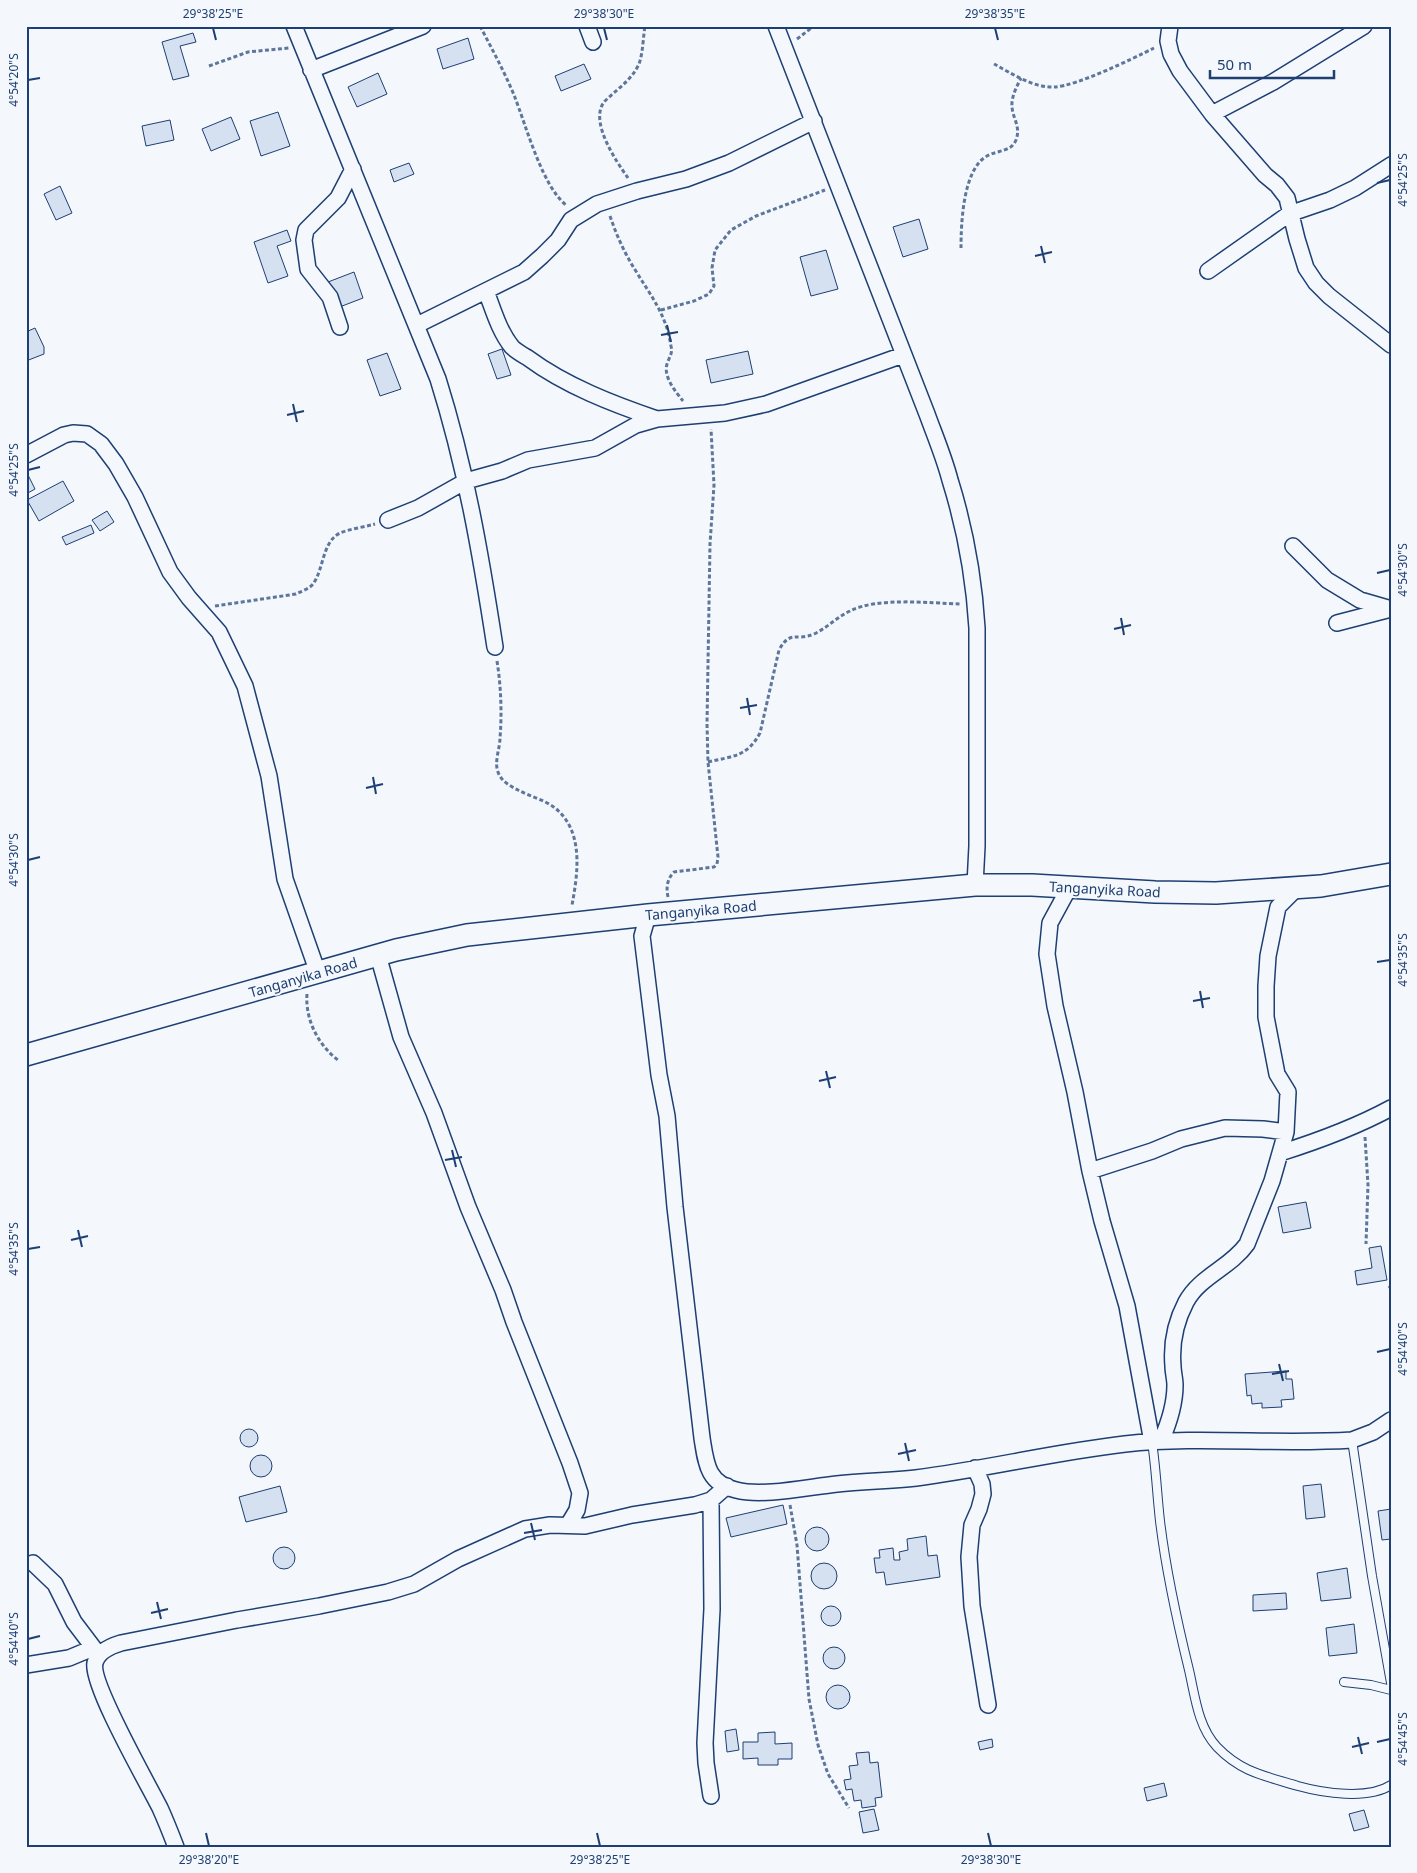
<svg xmlns="http://www.w3.org/2000/svg" width="1417" height="1873" viewBox="0 0 1417 1873" font-family="'Noto Sans',sans-serif">
	<style>
		.building { fill: #d5e0f0; stroke: #1d3f73 }
		.lines { fill: none; stroke-linecap: round; stroke-linejoin: round }
		.lane-casing { stroke: #1d3f73; stroke-width: 10 }
		.street-casing { stroke: #1d3f73; stroke-width: 18 }
		.secondary-casing { stroke: #1d3f73; stroke-width: 24 }
		.path { stroke: #5e769c; stroke-width: 3; stroke-dasharray: 4 2.5; stroke-linecap: butt }
		.lane { stroke: #f4f7fb; stroke-width: 8 }
		.street { stroke: #f4f7fb; stroke-width: 15 }
		.secondary { stroke: #f4f7fb; stroke-width: 21 }
		.ticks { fill: none; stroke: #1d3f73; stroke-width: 2 }
		.labels { text-anchor: middle; dominant-baseline: central; stroke-width: 4; stroke-linejoin: round; paint-order: stroke }
		.street-label { font-size: 14px; fill: #1d3f73; stroke: #f4f7fb }
		.neatline { fill: none; stroke: #1d3f73; stroke-width: 2 }
		.ticks-label { font-size: 12px; text-anchor: middle; fill: #1d3f73 }
	</style>
	<rect width="100%" height="100%" fill="#f4f7fb"/>
	<!-- building -->
	<path class="building" d="M193 33 196 42 180 46 189 76 173 80 162 42Z
		M468 38 474 59 443 69 437 49Z
		M584 64 591 79 561 91 555 76Z
		M378 73 387 94 357 107 348 87Z
		M278 112 290 146 261 156 250 121Z
		M231 117 240 139 211 151 202 129Z
		M170 120 174 140 146 146 142 126Z
		M409 163 414 174 394 182 390 170Z
		M60 186 72 213 56 220 44 194Z
		M919 219 928 249 903 257 893 227Z
		M287 230 291 241 277 246 288 276 268 283 254 242Z
		M826 250 838 289 811 296 800 257Z
		M354 272 363 298 337 308 328 282Z
		M35 328 44 347V354L26 361V332Z
		M502 349 511 375 497 379 488 354Z
		M748 351 753 374 711 383 706 360Z
		M387 353 401 389 380 396 367 360Z
		M26 471 35 489 26 494Z
		M63 481 74 501 39 521 27 500Z
		M107 511 114 522 100 531 92 520Z
		M91 525 94 533 66 545 62 537Z
		M1306 1202 1311 1228 1283 1233 1278 1207Z
		M1381 1246 1387 1280 1357 1285 1355 1271 1372 1268 1369 1248Z
		M1286 1371V1379H1292L1294 1399 1281 1400 1282 1407 1262 1408V1403L1252 1404 1251 1395 1247 1396 1245 1374Z
		M240 1438a9 9 0 1 1 18 0a9 9 0 1 1-18 0Z
		M250 1466a11 11 0 1 1 22 0a11 11 0 1 1-22 0Z
		M1321 1484 1325 1517 1306 1519 1303 1486Z
		M280 1486 287 1512 246 1522 239 1497Z
		M783 1505 787 1524 731 1537 726 1518Z
		M1391 1509V1539L1382 1540 1378 1511Z
		M805 1539a12 12 0 1 1 24 0a12 12 0 1 1-24 0Z
		M926 1536 928 1556 937 1555 940 1577 886 1585 884 1572 876 1573 874 1558H880L879 1550 893 1548 894 1560H900L899 1552 908 1550 907 1539Z
		M273 1558a11 11 0 1 1 22 0a11 11 0 1 1-22 0Z
		M811 1576a13 13 0 1 1 26 0a13 13 0 1 1-26 0Z
		M1347 1568 1351 1598 1321 1601 1317 1573Z
		M1286 1593 1287 1609 1253 1611V1595Z
		M821 1616a10 10 0 1 1 20 0a10 10 0 1 1-20 0Z
		M1354 1624 1357 1653 1329 1656 1326 1628Z
		M823 1658a11 11 0 1 1 22 0a11 11 0 1 1-22 0Z
		M826 1697a12 12 0 1 1 24 0a12 12 0 1 1-24 0Z
		M736 1729 739 1750 727 1752 725 1731Z
		M775 1732V1744L792 1743V1759H778V1765H758V1758L743 1759V1742H758V1733Z
		M992 1739 993 1747 980 1750 978 1742Z
		M869 1752 870 1763 878 1762 882 1797 875 1798 876 1806 862 1808 861 1800 854 1801 852 1789 846 1790 844 1780 851 1779 849 1766 858 1765 856 1753Z
		M1164 1783 1167 1796 1147 1801 1144 1788Z
		M874 1809 879 1830 863 1833 859 1812Z
		M1364 1810 1369 1827 1354 1831 1349 1814Z"/>
	<g class="lines">
		<!-- lane casing -->
		<g class="lane-casing">
			<path id="lane" d="M1352 1440 1372 1576 1391 1683
				M1152 1442C1156 1468 1157 1495 1160 1521 1166 1571 1177 1621 1189 1670 1195 1696 1198 1727 1217 1747 1242 1773 1266 1776 1298 1786 1323 1793 1368 1800 1391 1785
				M1344 1682 1371 1685 1391 1690"/>
		</g>
		<!-- street casing -->
		<g class="street-casing">
			<path id="street" d="M294 26 438 379C466 468 481 556 495 647
				M587 26 593 42
				M776 26 927 414C935 436 944 457 950 480 965 528 974 578 977 628V846L975 885
				M1170 26 1168 41 1171 54 1180 71 1212 114 1265 175 1277 185 1287 198 1297 239 1306 268 1316 283 1329 296 1391 345
				M311 70 423 26
				M1212 114 1273 82 1364 26
				M1208 271 1289 214 1330 200 1355 188 1391 165
				M486 291C493 309 499 331 512 347 516 351 523 355 528 358 566 386 613 404 657 419
				M417 325 524 272 542 256 558 240 571 220 597 204 637 191 686 179 729 163 814 121
				M340 327 330 297 308 269 304 240 306 230 338 198 353 169
				M26 455 64 435 73 433 87 434 101 444 116 464 135 497 170 572 189 598 219 632 245 686 269 776 285 879 318 973
				M388 520 418 508 466 481 502 471 528 460 595 448 636 425 657 419 725 413 766 404 903 355
				M1293 546 1327 580 1360 600 1391 609
				M1337 623 1391 609
				M1069 888 1050 923 1047 954 1055 1006 1075 1092 1090 1171 1102 1221 1127 1306 1152 1442
				M648 915 642 936 659 1075 667 1116 675 1207 702 1438C706 1463 707 1483 736 1490 763 1497 808 1487 837 1484 863 1481 890 1481 916 1478 986 1469 1055 1452 1125 1444 1201 1436 1276 1445 1352 1440L1373 1432 1391 1420
				M378 955 401 1037 434 1113 468 1207 503 1290 514 1322 570 1463 580 1493 577 1510 568 1525
				M1280 1153C1318 1141 1356 1127 1391 1108
				M1090 1171 1152 1151 1181 1139 1225 1128 1263 1129 1286 1132
				M1161 1441C1169 1423 1175 1405 1175 1385 1175 1379 1173 1372 1173 1366 1171 1343 1175 1323 1186 1302 1200 1276 1230 1268 1247 1244L1272 1181 1286 1132 1288 1092 1277 1074 1266 1017V986L1268 956 1278 907 1297 888
				M975 1468 982 1484 983 1494 979 1509 972 1525 969 1557 972 1606 988 1705
				M33 1563 55 1584 74 1622 99 1655
				M26 1665 69 1658 93 1648
				M711 1796 706 1763 705 1743 712 1609 711 1500
				M176 1847C171 1834 166 1821 160 1808 148 1784 90 1683 95 1663 98 1651 111 1646 121 1643L237 1620 319 1606 388 1592 414 1584 458 1559 525 1529 550 1525 585 1526 632 1515 695 1505 711 1500 727 1486"/>
		</g>
		<!-- secondary casing -->
		<g class="secondary-casing">
			<path id="secondary" d="M26 1055 396 950 467 935 648 915 975 885H1032L1155 892 1216 893 1321 886 1391 874"/>
		</g>
		<!-- path -->
		<path class="path" d="M480 26C492 49 504 71 514 95 526 125 542 186 566 205
			M797 39 814 26
			M994 64C1011 73 1033 88 1054 87 1077 86 1132 59 1154 48
			M209 66 248 52 289 48
			M628 178C616 161 588 120 605 101 617 89 631 81 639 64 643 53 643 38 645 26
			M610 216C616 234 624 252 634 268 650 295 666 313 671 346 673 354 669 357 667 364 663 377 676 392 683 401
			M961 248C961 223 963 169 987 156 998 150 1011 152 1016 140 1021 127 1013 119 1012 107 1011 97 1017 86 1021 78
			M661 310 694 301 709 294 714 286 712 268 715 250 731 230 756 216 825 190
			M215 606 296 594C302 591 309 589 313 584 324 569 322 542 340 533 350 529 364 527 375 524
			M497 661C501 686 502 713 500 738 500 748 494 762 498 772 501 781 510 786 518 790 529 796 545 800 555 808 584 831 578 873 572 905
			M708 762C733 756 747 757 760 733L779 650C791 629 795 642 814 634 827 628 837 617 850 611 877 597 929 603 960 604
			M668 897C666 888 667 879 674 872L714 867 717 864 718 857 708 762 707 724 710 544 714 485 711 429
			M307 994C305 1019 318 1045 338 1060
			M1365 1137 1368 1185 1366 1244
			M1389 1286 1391 1289
			M790 1505 797 1545 809 1699 818 1745 828 1774 849 1808"/>
		<!-- lane -->
		<use href="#lane" class="lane"/>
		<!-- street -->
		<use href="#street" class="street"/>
		<!-- secondary -->
		<use href="#secondary" class="secondary"/>
	</g>
	<!-- ticks -->
	<path class="ticks" d="M213 28 216 40M604 28 607 40M995 28 998 40M28 80 40 78M1377 183 1390 180M1041 246 1045 263M1035 256 1052 252M667 325 671 342M661 335 678 332M293 404 297 422M287 415 304 411M28 470 40 467M1377 573 1390 570M1121 618 1124 635M1114 629 1131 625M747 698 750 715M740 708 757 705M373 777 376 794M366 788 383 784M28 860 40 857M1377 962 1390 960M1200 991 1203 1008M1193 1001 1210 998M826 1071 830 1088M819 1081 836 1077M452 1150 456 1167M445 1160 462 1157M78 1230 82 1247M71 1240 88 1236M28 1249 40 1247M1377 1352 1390 1349M1279 1364 1283 1381M1272 1374 1289 1371M905 1443 909 1461M898 1454 916 1450M531 1523 535 1540M524 1533 542 1530M157 1602 161 1619M151 1613 168 1609M28 1639 40 1636M1358 1737 1362 1754M1377 1742 1390 1739M1352 1747 1369 1743M206 1833 209 1846M597 1833 600 1846M988 1833 991 1846"/>
	<g class="labels">
		<!-- street labels -->
		<g class="street-label">
			<text transform="translate(1105 889) rotate(3)">Tanganyika Road</text>
			<text transform="translate(701 910) rotate(-5)">Tanganyika Road</text>
			<text transform="translate(303 977) rotate(-16)">Tanganyika Road</text>
		</g>
	</g>
	<!-- border -->
	<rect width="1417" height="1873" fill="none" stroke="#f4f7fb" stroke-width="55"/>
	<!-- scale -->
	<path d="M1210 70v8h124v-8" fill="none" stroke="#1d3f73" stroke-width="2.5"/>
	<text x="1217" y="70" font-size="15" fill="#1d3f73" stroke="#f4f7fb" stroke-width="4" paint-order="stroke">50 m</text>
	<rect x="28" y="28" width="1362" height="1818" class="neatline"/>
	<g class="ticks-label">
		<text x="213" y="18">29°38'25"E</text>
		<text x="604" y="18">29°38'30"E</text>
		<text x="995" y="18">29°38'35"E</text>
		<text transform="translate(14 80) rotate(-90)" y="4">4°54'20"S</text>
		<text transform="translate(1403 180) rotate(-90)" y="4">4°54'25"S</text>
		<text transform="translate(14 470) rotate(-90)" y="4">4°54'25"S</text>
		<text transform="translate(1403 570) rotate(-90)" y="4">4°54'30"S</text>
		<text transform="translate(14 860) rotate(-90)" y="4">4°54'30"S</text>
		<text transform="translate(1403 960) rotate(-90)" y="4">4°54'35"S</text>
		<text transform="translate(14 1249) rotate(-90)" y="4">4°54'35"S</text>
		<text transform="translate(1403 1349) rotate(-90)" y="4">4°54'40"S</text>
		<text transform="translate(14 1639) rotate(-90)" y="4">4°54'40"S</text>
		<text transform="translate(1403 1739) rotate(-90)" y="4">4°54'45"S</text>
		<text x="209" y="1864">29°38'20"E</text>
		<text x="600" y="1864">29°38'25"E</text>
		<text x="991" y="1864">29°38'30"E</text>
	</g>
</svg>
